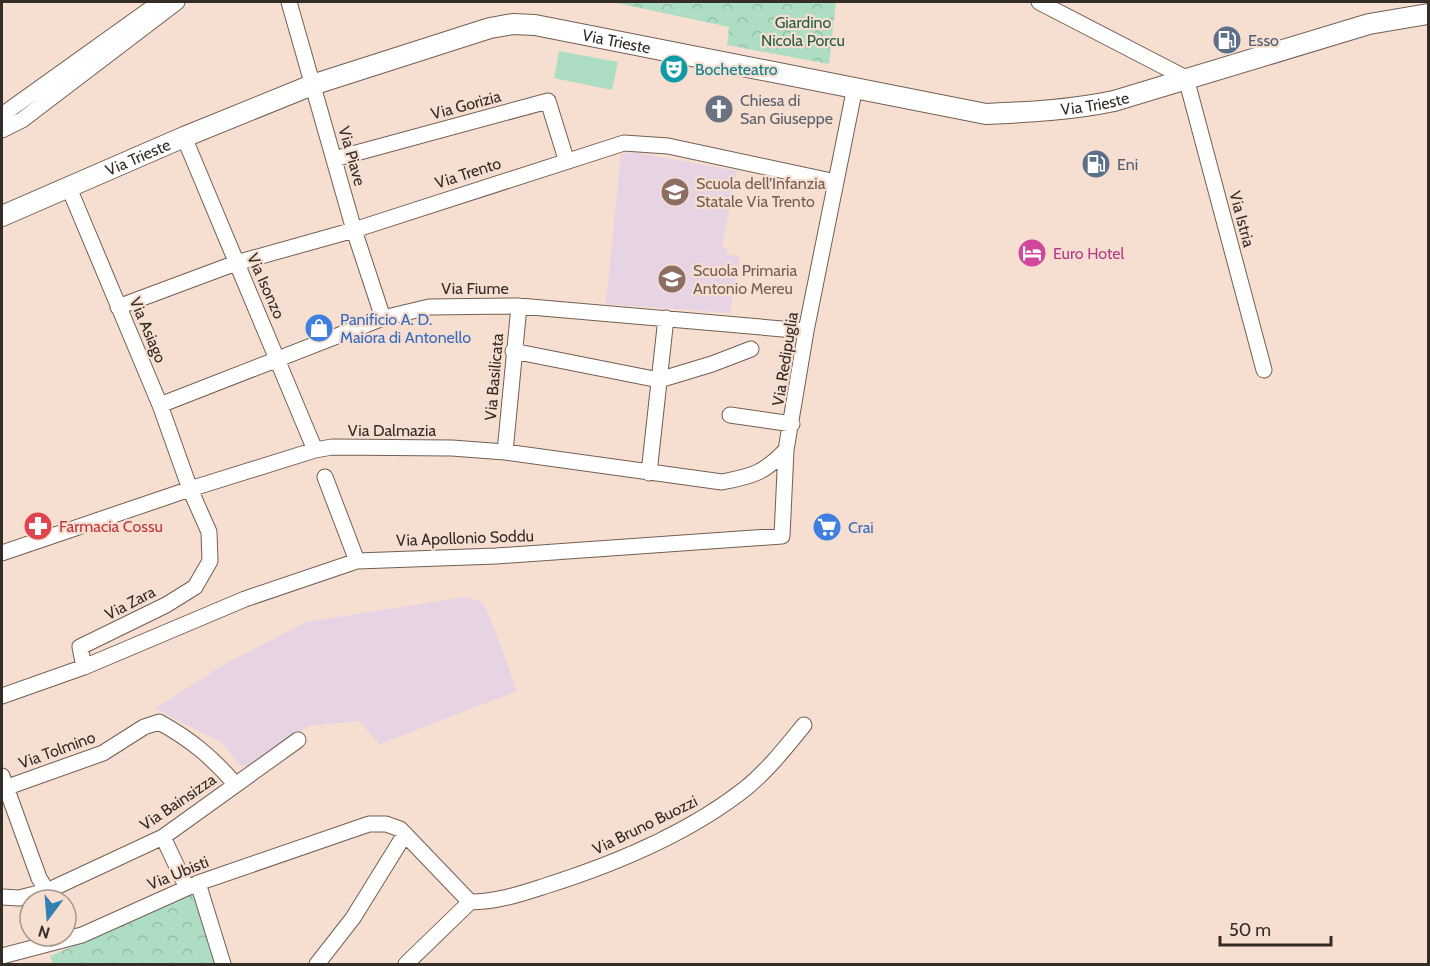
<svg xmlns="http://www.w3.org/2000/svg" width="1430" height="966" viewBox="0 0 1430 966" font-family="Cabin,sans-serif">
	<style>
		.education { fill: #e6d3e3 }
		.grass { fill: #addec3 }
		.park { fill: url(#park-crowns) }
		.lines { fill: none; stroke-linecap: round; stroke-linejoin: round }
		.minor-casing { stroke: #735f52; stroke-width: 17 }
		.major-casing { stroke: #735f52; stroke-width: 22 }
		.minor { stroke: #fff; stroke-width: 15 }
		.major { stroke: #fff; stroke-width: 20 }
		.labels { text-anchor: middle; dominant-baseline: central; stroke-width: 4.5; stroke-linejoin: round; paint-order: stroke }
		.park-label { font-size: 16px; fill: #225f43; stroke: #f6dfd0 }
		.service-label { font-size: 16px; fill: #4e5e75; stroke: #f6dfd0; text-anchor: start }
		.street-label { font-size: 16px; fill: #342c26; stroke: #f6dfd0 }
		.culture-label { font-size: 16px; fill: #0d838f; stroke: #f6dfd0; text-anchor: start }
		.worship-label { font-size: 16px; fill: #5b616d; stroke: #f6dfd0; text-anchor: start }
		.education-label { font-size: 16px; fill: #785e54; stroke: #f6dfd0; text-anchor: start }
		.hotel-label { font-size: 16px; fill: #b23c85; stroke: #f6dfd0; text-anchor: start }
		.shop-label { font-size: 16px; fill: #366cbe; stroke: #f6dfd0; text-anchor: start }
		.health-label { font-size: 16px; fill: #be3a42; stroke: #f6dfd0; text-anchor: start }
	</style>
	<defs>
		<pattern id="park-crowns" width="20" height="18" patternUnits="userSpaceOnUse" patternTransform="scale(1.5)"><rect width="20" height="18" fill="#addec3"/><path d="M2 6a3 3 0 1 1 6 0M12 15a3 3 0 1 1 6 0" fill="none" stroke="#95bfa7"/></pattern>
	</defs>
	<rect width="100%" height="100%" fill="#f6dfd0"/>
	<!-- education -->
	<path class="education" d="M633 152 737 171 722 247 727 249 726 254 740 257 730 313 606 304 621 154Z
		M466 597 482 602 488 612 517 691 380 744 359 721 308 726 250 768 239 765 223 743 155 709 223 665 306 622Z"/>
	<!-- grass -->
	<path class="grass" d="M559 51 618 62 612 90 554 78Z"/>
	<!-- park -->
	<path class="park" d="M612 2H836L829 64 727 45 729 27Z
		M196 893 216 964H53L50 956Z"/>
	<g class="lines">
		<!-- minor casing -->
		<g class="minor-casing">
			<path id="minor" d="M289 2 354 230 383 318
				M1039 2 1186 78 1264 370
				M2 115 160 2
				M2 130 22 120 177 2
				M184 137 315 450
				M334 159 548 101 566 159
				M69 188 160 405 190 489 209 532 210 561 195 587 166 605 80 647 84 667
				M118 307 236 263 354 230 624 143 668 146 836 182
				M513 351 659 380 712 364 751 349
				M160 405 383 318 429 307 519 306 806 331
				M730 415 792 424
				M505 452 519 306
				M649 473 666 318
				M325 477 357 561
				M2 553 190 489 315 450 332 447 452 448 505 452 722 482C753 476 764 473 786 450
				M2 696 84 667 245 599 357 561 496 556 782 536 786 450 806 331 855 87
				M2 776 39 878 47 891
				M5 788 103 753 144 727 159 722C190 739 212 757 235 784
				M163 837 187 888
				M198 883 223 964
				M2 897 19 898 47 891 163 837 298 740
				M2 956 82 935 198 883 369 824H386L400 829 470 902C497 902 520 894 545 886 615 864 688 834 746 788 768 770 786 747 804 725
				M317 964 353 918 405 834
				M406 964 470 902"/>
		</g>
		<!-- major casing -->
		<g class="major-casing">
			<g id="major">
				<path id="s1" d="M2 216 184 137 312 85 490 28 513 24 535 25 986 114C1030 112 1071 110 1114 101L1369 24 1428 14"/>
			</g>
		</g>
		<!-- minor -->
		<use href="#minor" class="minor"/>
		<!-- major -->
		<use href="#major" class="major"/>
	</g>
	<!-- icons -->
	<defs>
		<g id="fuel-disc" transform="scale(1.5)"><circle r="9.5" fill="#5c6f8a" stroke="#f6dfd0"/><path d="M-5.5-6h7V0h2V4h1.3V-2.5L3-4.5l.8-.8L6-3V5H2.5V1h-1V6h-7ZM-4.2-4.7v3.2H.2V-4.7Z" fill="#fff"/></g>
		<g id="theatre-disc" transform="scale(1.5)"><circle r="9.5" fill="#0f9aa8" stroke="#f6dfd0"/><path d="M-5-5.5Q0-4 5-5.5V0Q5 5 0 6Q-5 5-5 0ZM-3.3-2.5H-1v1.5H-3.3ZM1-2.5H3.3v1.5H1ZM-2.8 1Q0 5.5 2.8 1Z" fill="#fff"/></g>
		<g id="church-disc" transform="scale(1.5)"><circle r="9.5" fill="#6b7280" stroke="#f6dfd0"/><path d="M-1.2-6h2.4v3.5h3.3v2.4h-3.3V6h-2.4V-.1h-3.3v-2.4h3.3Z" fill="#fff"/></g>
		<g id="school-disc" transform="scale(1.5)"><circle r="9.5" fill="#8d6e63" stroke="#f6dfd0"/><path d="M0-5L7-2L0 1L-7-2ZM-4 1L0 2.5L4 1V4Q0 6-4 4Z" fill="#fff"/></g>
		<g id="hotel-disc" transform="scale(1.5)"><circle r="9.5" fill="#d1479c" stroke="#f6dfd0"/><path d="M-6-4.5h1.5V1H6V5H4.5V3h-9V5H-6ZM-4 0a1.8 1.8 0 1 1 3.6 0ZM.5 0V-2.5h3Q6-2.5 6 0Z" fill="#fff"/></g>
		<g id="shop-disc" transform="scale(1.5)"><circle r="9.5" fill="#3f7fe0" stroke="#f6dfd0"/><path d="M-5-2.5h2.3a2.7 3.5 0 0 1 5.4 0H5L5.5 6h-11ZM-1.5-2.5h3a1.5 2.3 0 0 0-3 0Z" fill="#fff"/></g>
		<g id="pharmacy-disc" transform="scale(1.5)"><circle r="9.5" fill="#e0444e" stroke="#f6dfd0"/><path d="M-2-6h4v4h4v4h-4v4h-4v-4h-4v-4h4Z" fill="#fff"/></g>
		<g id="supermarket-disc" transform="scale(1.5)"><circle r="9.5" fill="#3f7fe0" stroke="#f6dfd0"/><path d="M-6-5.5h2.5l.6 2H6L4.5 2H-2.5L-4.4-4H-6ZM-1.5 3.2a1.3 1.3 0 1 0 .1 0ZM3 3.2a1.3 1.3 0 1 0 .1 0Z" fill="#fff"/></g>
	</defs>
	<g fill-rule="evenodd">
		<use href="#fuel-disc" x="1227" y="40"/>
		<use href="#theatre-disc" x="674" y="69"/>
		<use href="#church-disc" x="719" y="109"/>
		<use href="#fuel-disc" x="1096" y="164"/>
		<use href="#school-disc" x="675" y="192"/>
		<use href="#hotel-disc" x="1032" y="253"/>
		<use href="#school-disc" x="672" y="279"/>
		<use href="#shop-disc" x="319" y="328"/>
		<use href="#pharmacy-disc" x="38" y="526"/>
		<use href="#supermarket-disc" x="827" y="527"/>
	</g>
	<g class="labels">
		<!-- park labels -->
		<g class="park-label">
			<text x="803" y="22">Giardino<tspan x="803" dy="18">Nicola Porcu</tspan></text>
		</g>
		<!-- service labels -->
		<g class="service-label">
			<text x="1248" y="40">Esso</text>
			<text x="1117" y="164">Eni</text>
		</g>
		<!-- street labels -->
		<g class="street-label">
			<text stroke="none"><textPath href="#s1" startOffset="652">Via Trieste</textPath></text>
			<text stroke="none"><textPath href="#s1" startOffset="1138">Via Trieste</textPath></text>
			<text transform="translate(466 105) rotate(-15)">Via Gorizia</text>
			<text transform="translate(352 156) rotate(74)">Via Piave</text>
			<text stroke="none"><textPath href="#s1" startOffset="148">Via Trieste</textPath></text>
			<text transform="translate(468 173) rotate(-18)">Via Trento</text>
			<text transform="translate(1242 219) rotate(75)">Via Istria</text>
			<text transform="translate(266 286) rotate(66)">Via Isonzo</text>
			<text x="475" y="288">Via Fiume</text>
			<text transform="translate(148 330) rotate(67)">Via Asiago</text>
			<text transform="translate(785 359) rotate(-81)">Via Redipuglia</text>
			<text transform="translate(494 377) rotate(-85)">Via Basilicata</text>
			<text x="392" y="430">Via Dalmazia</text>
			<text transform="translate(465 538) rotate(-2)">Via Apollonio Soddu</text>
			<text transform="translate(130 603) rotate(-27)">Via Zara</text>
			<text transform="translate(57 750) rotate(-20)">Via Tolmino</text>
			<text transform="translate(178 802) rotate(-34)">Via Bainsizza</text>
			<text transform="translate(645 825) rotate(-26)">Via Bruno Buozzi</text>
			<text transform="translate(178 873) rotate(-22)">Via Ubisti</text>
		</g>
		<!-- culture labels -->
		<g class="culture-label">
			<text x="695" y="69">Bocheteatro</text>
		</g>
		<!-- worship labels -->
		<g class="worship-label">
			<text x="740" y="100">Chiesa di<tspan x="740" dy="18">San Giuseppe</tspan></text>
		</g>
		<!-- education labels -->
		<g class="education-label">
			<text x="696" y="183">Scuola dell'Infanzia<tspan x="696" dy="18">Statale Via Trento</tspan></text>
			<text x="693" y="270">Scuola Primaria<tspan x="693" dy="18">Antonio Mereu</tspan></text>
		</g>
		<!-- hotel labels -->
		<g class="hotel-label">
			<text x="1053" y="253">Euro Hotel</text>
		</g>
		<!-- shop labels -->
		<g class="shop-label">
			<text x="340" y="319">Panificio A. D.<tspan x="340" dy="18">Maiora di Antonello</tspan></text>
			<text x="848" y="527">Crai</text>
		</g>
		<!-- health labels -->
		<g class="health-label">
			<text x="59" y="526">Farmacia Cossu</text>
		</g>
	</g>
	<!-- border -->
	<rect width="1430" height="966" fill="none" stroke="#342c26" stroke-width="6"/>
	<!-- north arrow -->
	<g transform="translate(48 918) rotate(196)"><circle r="28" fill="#f6dfd0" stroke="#a8978c" stroke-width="1.5"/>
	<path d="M0-4.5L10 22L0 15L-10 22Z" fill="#3580b3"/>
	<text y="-9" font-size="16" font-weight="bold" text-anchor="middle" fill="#342c26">N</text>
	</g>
	<!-- scale -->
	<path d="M1220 936v9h111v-9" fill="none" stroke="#342c26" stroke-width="3"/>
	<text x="1229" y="936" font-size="18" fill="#342c26" stroke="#f6dfd0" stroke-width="4.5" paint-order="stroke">50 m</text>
</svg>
